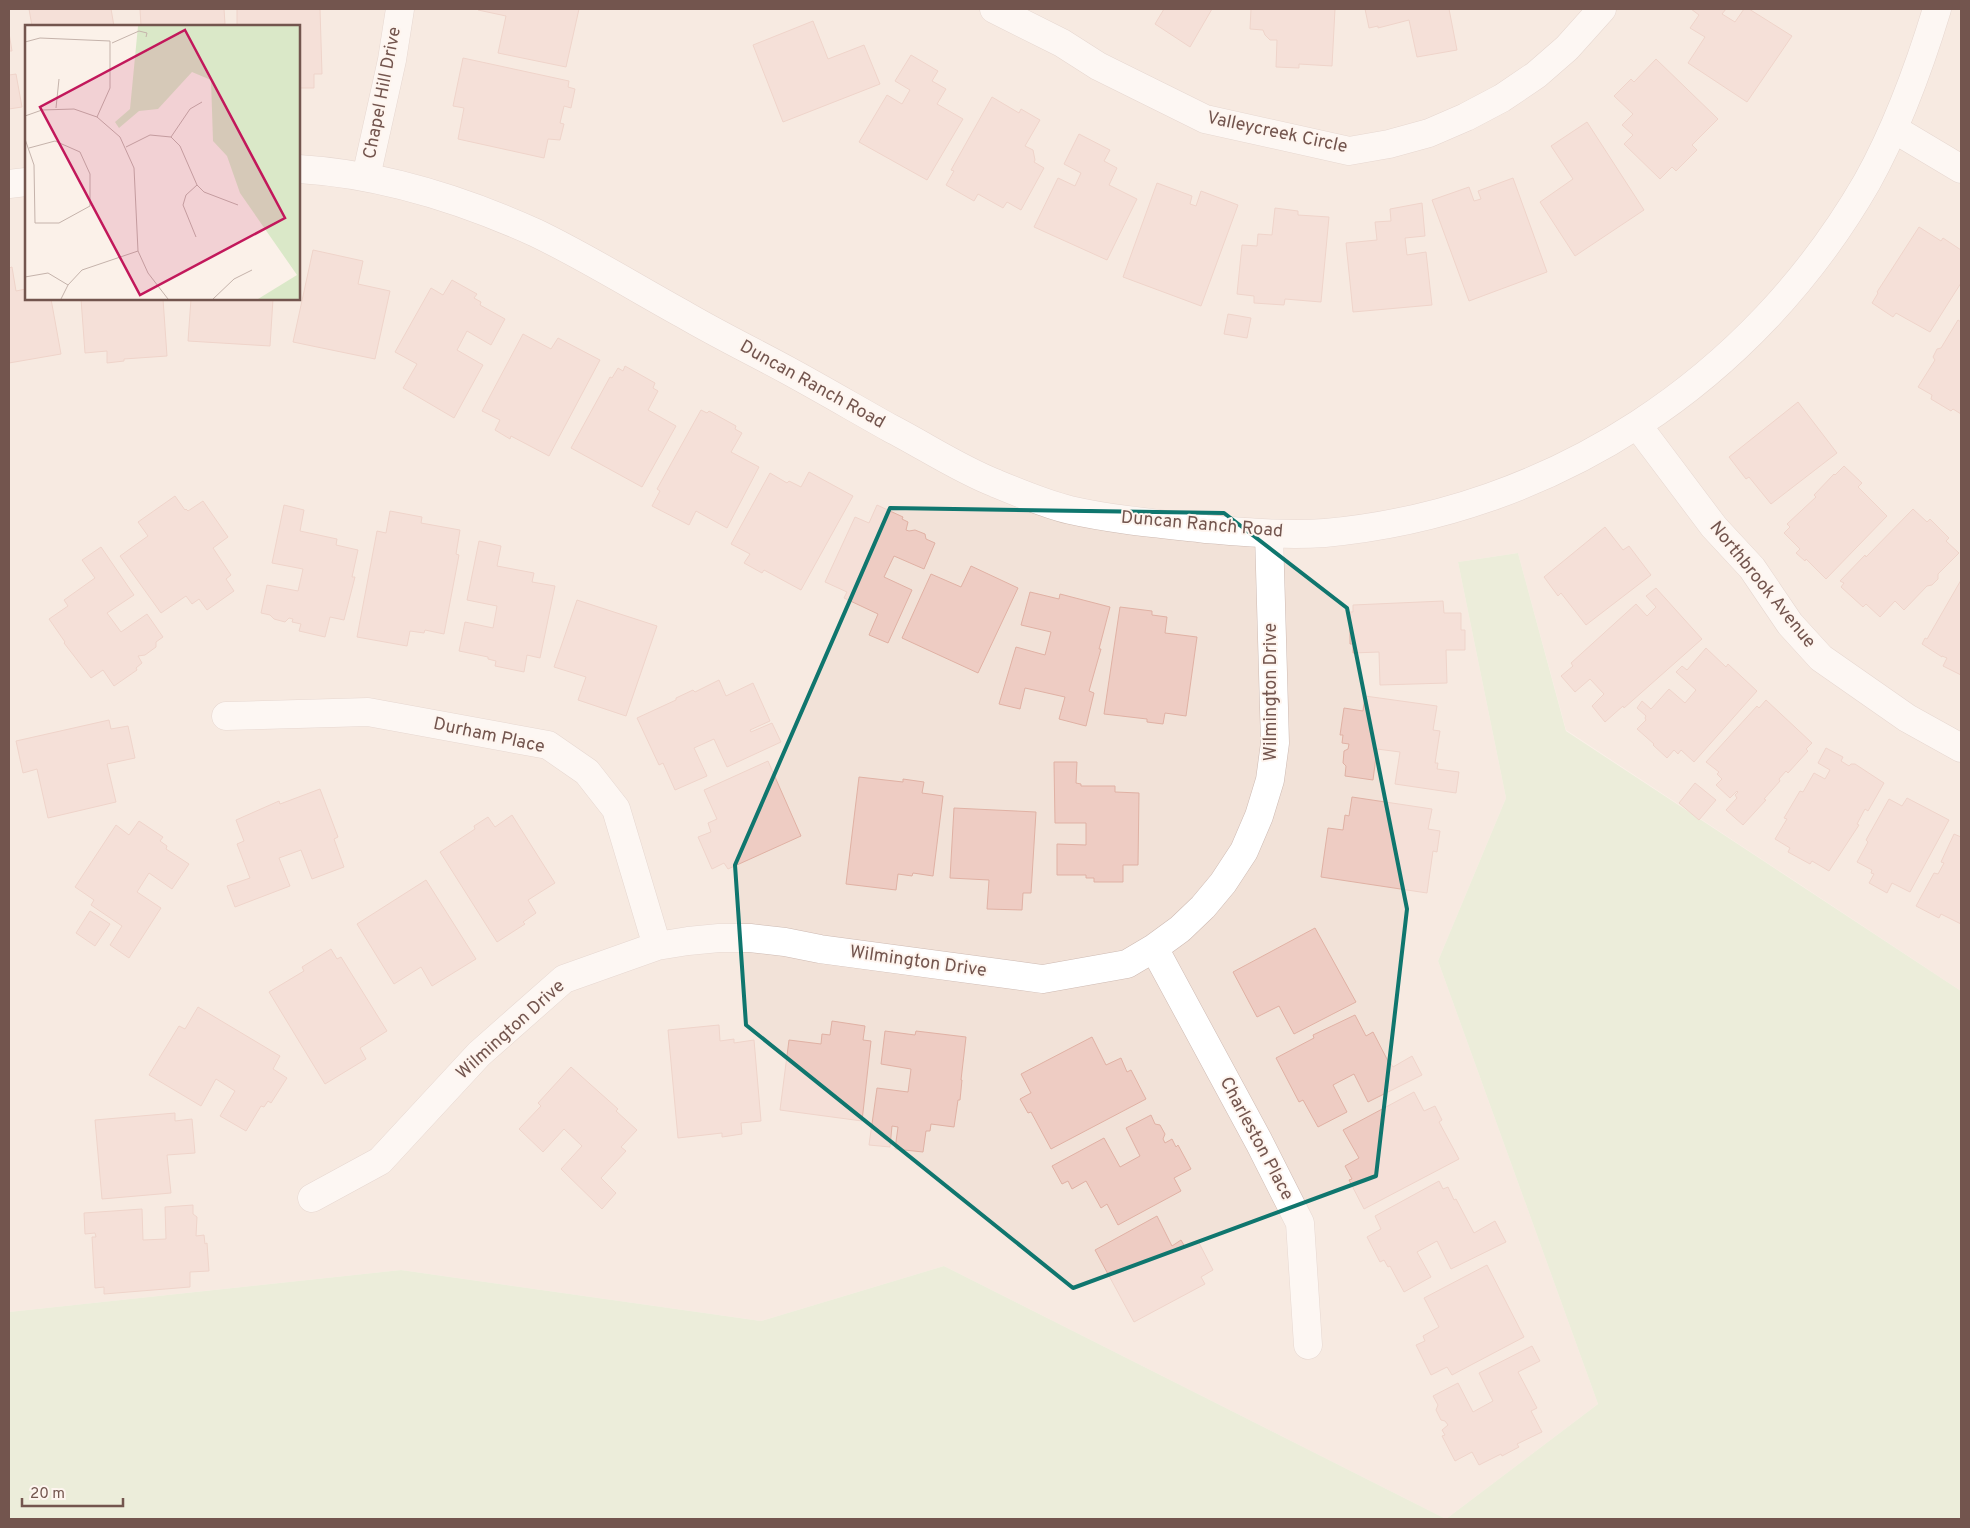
<svg xmlns="http://www.w3.org/2000/svg" width="1970" height="1528" viewBox="0 0 1970 1528" font-family="Overpass,sans-serif">
	<style>
		.residential { fill: #f2e2d8; fill-rule: evenodd }
		.green { fill: #dae8c8 }
		.building { fill: #eeccc3; stroke: #e0b1a4 }
		.lines { fill: none; stroke-linecap: round; stroke-linejoin: round }
		.minor-casing { stroke: #cebab2; stroke-width: 29 }
		.tertiary-casing { stroke: #cebab2; stroke-width: 29 }
		.minor { stroke: #fff; stroke-width: 28 }
		.tertiary { stroke: #fff; stroke-width: 28 }
		.marked { fill: none; stroke: #0f766e; stroke-width: 4; stroke-linejoin: round }
		.labels { text-anchor: middle; dominant-baseline: central; stroke-width: 4; stroke-linejoin: round; paint-order: stroke }
		.street-label { font-size: 18px; fill: #73554e; stroke: #fef5ef }
		.inset-road { fill: none; stroke: #c5b3ab; stroke-width: 1 }
		.view { fill: #c2185b; fill-opacity: 0.15; stroke: #c2185b; stroke-width: 2.5 }
		.inset-edge { fill: none; stroke: #73554e; stroke-width: 2.5 }
	</style>
	<rect width="100%" height="100%" fill="#fbf1e9"/>
	<!-- residential -->
	<path class="residential" d="M9 9H1961V991L1566 730 1518 553 1458 562 1506 798 1438 961 1598 1404 1446 1519 944 1266 761 1321 401 1270 9 1312ZM26 26H299V299H26Z"/>
	<!-- green -->
	<path class="green" d="M1518 553 1566 731 1961 991V1519H1446L1598 1404 1438 961 1506 798 1458 562Z
		M944 1266 1446 1519H9V1312L401 1270 761 1321Z"/>
	<!-- building -->
	<path class="building" d="M29 9H111L114 26H32Z
		M140 9H224L225 24 141 26Z
		M237 9H320L322 74H314V88H299V26H237Z
		M479 9H579L566 67 498 53 506 16 478 10Z
		M1164 9H1212L1190 47 1155 24Z
		M1251 9H1335L1332 66 1299 64V68L1276 67 1277 40H1270L1265 35 1263 30 1250 29Z
		M1365 9H1449L1457 50 1417 57 1409 20 1378 28V26L1369 28Z
		M1691 9H1726L1722 14 1735 22 1744 9H1749L1792 36 1747 102 1688 63 1705 37 1690 28 1699 15Z
		M813 21 828 59 864 45 880 84 783 122 753 45Z
		M9 33 12 51H9Z
		M911 55 938 71 932 81 946 89 937 104 963 119 927 180 859 142 887 95 902 104 910 90 895 81Z
		M463 58 569 81 568 87 575 89 571 108 564 106 560 123 564 124 560 140 548 139 544 158 458 139 464 108 453 106Z
		M1656 59 1718 119 1692 145 1697 150 1676 171 1672 167 1660 179 1624 144 1633 135 1622 125 1633 114 1614 96 1631 79 1634 82Z
		M9 74V75L16 74 22 107 9 109Z
		M992 97 1019 113 1021 109 1040 120 1025 146 1033 150 1035 160 1034 162 1044 168 1021 210 1007 202 1003 208 978 194 974 201 946 185 954 171 951 170Z
		M1587 122 1644 210 1575 256 1540 202 1573 179 1551 146Z
		M1079 134 1110 150 1104 161 1117 168 1109 185 1137 199 1107 260 1034 227 1058 178 1075 186 1081 173 1064 164Z
		M1513 178 1547 272 1469 301 1432 200 1469 187 1474 201 1481 199 1478 191Z
		M1157 183 1192 196 1190 204 1196 206 1201 191 1238 205 1201 306 1123 277Z
		M1422 203 1425 236 1405 238 1407 255 1426 252 1432 305 1353 312 1346 243 1377 240 1375 222 1391 221 1390 209Z
		M1275 208 1298 211V215L1329 217 1321 302 1285 299 1284 305 1254 303V296L1237 294 1242 245 1257 246 1258 234 1272 235Z
		M1919 227 1941 241 1943 238 1961 250V283L1930 332 1896 313 1893 317 1872 303 1878 293 1877 292Z
		M313 250 363 261 358 284 390 291 375 359 293 342Z
		M12 267 16 291 26 289V299H51L61 354 9 363V268Z
		M452 280 477 294 474 298 481 302 480 305 505 319 491 345 467 331 457 350 483 365 454 418 403 388 417 364 395 352 431 288 443 295Z
		M81 299H163L167 356 124 359V361L107 363V351L85 353Z
		M191 299H273L270 346 188 341Z
		M1228 314 1251 318 1247 338 1224 334Z
		M1958 320 1961 322V414L1953 409 1951 411 1931 399 1932 395 1918 387 1935 360 1933 357 1937 349 1941 348Z
		M523 334 551 349 558 338 600 360 549 456 511 436 510 439 495 430 500 420 482 411Z
		M625 366 655 383 653 388 658 391 648 410 676 426 642 487 571 448 610 377 612 378 618 368 623 371Z
		M1798 402 1837 453 1771 504 1749 477 1746 479 1729 457Z
		M701 410 707 413 709 411 736 426 735 429 742 433 731 452 759 467 727 528 696 511 689 525 652 506 660 491 657 489Z
		M1844 466 1862 483 1858 487 1887 516 1826 579 1806 559 1805 561 1796 553 1800 549 1784 533 1790 527 1787 524 1816 497 1814 495 1834 474 1835 475Z
		M809 472 853 496 801 590 764 570 762 573 744 563 750 554 731 544 770 473 787 483 789 481 801 487Z
		M175 496 185 510 186 509 188 511 203 501 228 537 213 548 231 575 226 579 234 591 207 610 199 599 192 604 186 596 161 613 120 556 148 536 138 522Z
		M284 505 304 510 300 531 337 539 336 545 358 550 352 577H355L344 620 330 617 325 637 299 631 301 624 292 622 293 619 289 618 285 622 274 619 270 615 261 613 267 585 298 591 303 569 272 563Z
		M877 505 903 517 902 519 908 522 906 530 909 531 915 530 925 534 926 539 935 543 924 569 894 556 884 577 912 590 888 643 869 635 878 614 844 598 847 592 825 582 855 517 869 523Z
		M1913 509 1927 522 1930 519 1949 538 1946 541 1959 553 1938 574V579L1932 585 1927 586 1904 610 1895 601 1880 617 1866 604 1863 607 1841 587 1844 583 1840 581 1865 555 1866 557Z
		M390 511 422 517 421 523 460 530 456 554 459 555 444 634 425 630 424 633 410 631 407 646 357 637 377 531 386 533Z
		M1605 527 1623 550 1629 546 1651 575 1586 625 1561 593 1558 596 1544 577Z
		M479 541 501 546 497 566 534 573 532 582 555 586 540 658 527 655 524 672 495 666 496 661 488 659V657L459 651 465 622 493 628 497 606 467 600Z
		M101 547 134 595 107 613 121 632 147 614 163 637 156 642V647L145 655 138 656 142 663 136 668 137 670 114 686 103 670 91 678 64 643 65 642 49 619 68 606 64 600 95 578 82 560Z
		M971 566 1018 588 978 673 902 638 931 574 961 587Z
		M1961 580V675L1943 666 1947 658 1942 656V657L1922 644 1925 638 1927 639Z
		M1656 588 1702 639 1624 708 1623 706 1605 722 1592 706 1604 694 1590 679 1575 692 1561 676 1573 666 1571 663 1636 604 1647 616 1656 607 1646 596Z
		M1030 592 1059 599 1060 594 1110 607 1099 649H1101L1089 691 1094 693 1086 726 1059 719 1065 697 1025 688 1020 709 999 704 1016 647 1045 655 1051 632 1021 625Z
		M577 600 657 626 626 716 578 700 586 677 554 667Z
		M1443 601 1444 613H1461V630H1465V650H1446L1447 683 1380 685 1379 652 1353 653V644H1350V612H1353V605Z
		M1120 607 1152 611V615L1167 617 1165 633 1197 637 1186 716 1165 713 1163 724 1147 722V719L1104 714Z
		M1706 648 1726 667 1728 664 1757 691 1694 762 1681 750 1678 754 1674 750 1667 758 1653 745 1654 744 1637 729 1646 720 1645 718 1646 716 1637 708 1642 701 1651 709 1669 689 1685 703 1696 690 1676 672 1682 666 1687 670Z
		M719 680 726 696 753 683 770 721 750 730 751 732 772 723 781 742 727 767 714 739 694 748 707 776 675 790 663 763 659 765 637 718 676 700V698L693 690 695 692Z
		M1365 696 1437 706 1433 730 1440 731 1435 763H1438L1437 769 1459 772 1456 793 1395 784 1400 752 1377 749 1373 780 1345 776 1346 766 1343 763 1344 751 1348 749 1349 744 1342 743 1343 735H1340L1344 708 1363 711Z
		M1766 700 1812 743 1806 749 1808 751 1788 773 1786 771 1779 779 1780 781 1764 799 1766 800 1743 825 1726 810 1737 798 1735 795 1738 792 1737 791 1730 798 1716 785 1722 779 1717 774 1719 772 1706 762 1757 706 1759 708Z
		M109 720 111 729 128 726 135 758 107 764 116 802 48 818 37 769 23 773 16 741Z
		M1826 748 1843 757 1841 761 1849 766 1851 764H1855L1884 783 1868 811 1865 809 1857 824 1859 825 1829 871 1812 861 1810 864 1788 852 1790 848 1775 839 1787 819 1784 818 1800 791 1803 792 1814 773 1825 779 1830 770 1818 763Z
		M768 761 801 836 728 869 724 863 712 869 698 837 711 832 708 823 717 819 704 790Z
		M1054 762H1077L1076 783 1081 784V786H1115V792L1139 793 1138 865H1123V882H1094V878H1086V875H1057V844L1086 845V823H1055Z
		M859 777 903 782V779L924 782 922 793 943 796 933 876 913 873 912 876 898 874 896 890 846 884Z
		M1695 783 1716 800 1699 820 1679 803Z
		M320 789 338 837 334 839 344 867 312 879 301 850 279 858 290 886 235 907 227 886 250 878 237 844 244 841 236 820 279 801 280 804Z
		M1352 797 1432 809 1428 829 1440 831 1437 852 1433 851 1427 893 1321 877 1328 828 1343 830 1345 815 1349 816Z
		M1907 798 1949 820 1910 892 1892 883 1887 893 1869 883 1874 874 1871 873 1872 870 1857 862 1868 842 1866 840 1889 799 1902 806Z
		M954 808 1036 812 1031 893H1023L1022 910 987 909 989 880 950 878Z
		M512 815 555 883 528 900 536 913 523 922 525 924 497 942 440 852 475 829 474 826 488 817 495 827Z
		M139 821 163 837 160 841 167 846 166 849 189 864 172 889 149 873 137 892 161 908 129 958 110 945 122 926 91 905 94 900 75 887 116 825 129 835Z
		M1954 834 1961 837V924L1941 914 1939 918 1916 906 1934 873 1938 874 1944 863 1941 862Z
		M426 880 476 959 432 986 421 967 394 984 357 924Z
		M90 911 110 924 95 946 76 933Z
		M1315 928 1356 1002 1294 1034 1279 1006 1257 1017 1233 972Z
		M331 949 337 959 341 957 387 1031 360 1048 366 1059 325 1084 269 992 304 971 302 967Z
		M198 1007 280 1056 273 1069 287 1078 271 1103 268 1101 264 1107 261 1106 246 1131 220 1116 235 1091 216 1079 201 1106 149 1075 179 1026 185 1029Z
		M1355 1015 1366 1036 1373 1032 1389 1063 1390 1062 1393 1067 1412 1056 1422 1075 1368 1102 1354 1074 1333 1085 1347 1112 1318 1127 1303 1100 1299 1102 1276 1058 1314 1038 1313 1035Z
		M832 1021 865 1026 863 1040 871 1041 862 1121 780 1110 789 1040 821 1044 822 1034 830 1035Z
		M719 1025 720 1041 734 1039V1043L754 1040 761 1121 741 1123 742 1134 722 1137V1133L678 1138 668 1030Z
		M885 1031 915 1035 916 1031 966 1037 961 1080H962L960 1100H958L954 1127 931 1124 930 1131H926L923 1152 895 1149 898 1127 892 1126 890 1147 869 1145 877 1088 908 1092 911 1069 881 1064Z
		M1092 1037 1106 1065 1121 1058 1127 1072 1131 1070 1146 1099 1051 1149 1031 1112 1028 1113 1020 1099 1031 1093 1021 1074Z
		M571 1067 618 1109 616 1111 637 1130 621 1147 626 1151 601 1178 616 1193 602 1209 561 1169 582 1146 564 1129 543 1152 519 1129 541 1106 538 1103Z
		M1414 1092 1424 1111 1435 1106 1442 1120 1439 1122 1459 1159 1364 1209 1349 1180 1352 1179 1345 1166 1359 1158 1343 1130Z
		M175 1113V1121L192 1119 195 1153 167 1155 171 1193 102 1199 95 1120Z
		M1151 1115 1155 1124 1160 1125 1165 1134 1163 1139 1165 1143 1172 1139 1176 1147 1178 1145 1191 1169 1174 1178 1181 1191 1118 1225 1107 1204 1101 1208 1086 1181 1072 1189 1068 1181 1062 1184 1052 1166 1104 1138 1120 1167 1140 1156 1126 1128Z
		M1439 1181 1443 1189 1448 1187 1454 1200 1456 1199 1474 1233 1495 1221 1506 1242 1451 1269 1437 1241 1417 1252 1431 1277 1404 1292 1390 1266 1388 1267 1384 1260 1380 1262 1367 1237 1381 1229 1375 1216Z
		M193 1205V1214L197 1217 196 1236 204 1235 205 1244 207 1243 209 1271 190 1272V1287L104 1294V1287L95 1288 92 1237H96L95 1233 85 1234 84 1213 142 1209 143 1240 166 1239 165 1207Z
		M1157 1216 1172 1246 1181 1240 1185 1247 1198 1241 1213 1270 1201 1277 1205 1284 1134 1322 1095 1250Z
		M1487 1265 1524 1337 1452 1375 1447 1367 1431 1375 1416 1345 1425 1341 1423 1336 1439 1327 1424 1298Z
		M1532 1346 1540 1361 1518 1372 1537 1408 1531 1411 1542 1432 1517 1444 1519 1447 1502 1456 1501 1454 1479 1465 1472 1452 1455 1461 1442 1436 1445 1435 1442 1430 1448 1425 1445 1421 1441 1420 1436 1410 1438 1405 1433 1396 1458 1383 1473 1412 1493 1401 1479 1373Z"/>
	<g class="lines">
		<!-- minor casing -->
		<g class="minor-casing">
			<path id="minor" d="M994 9 1062 43 1098 66 1205 119 1349 151 1389 144 1429 133 1466 117 1502 98 1536 75 1567 48 1602 9
				M1894 129 1961 169
				M366 177 392 60 400 9
				M1638 426 1714 527 1752 568 1790 624 1821 658 1907 718 1961 748
				M226 716 368 712 548 745 587 772 616 809 657 946
				M1154 948 1259 1142 1300 1223 1308 1345
				M312 1198 380 1161 479 1054 564 979 657 946 688 941 719 938H750L785 942 820 949 1043 979 1127 964 1154 948 1180 929 1203 907 1223 883 1244 851 1259 816 1270 780 1275 743 1269 534"/>
		</g>
		<!-- tertiary casing -->
		<g class="tertiary-casing">
			<path id="tertiary" d="M299 169C381 174 461 199 536 233 586 257 634 287 683 314 717 334 752 351 787 370 822 389 856 409 890 428 925 446 959 469 995 483 1019 493 1045 504 1070 510 1114 520 1161 524 1206 529 1246 532 1285 536 1325 533 1553 512 1753 380 1867 182 1897 128 1919 68 1937 9
				M9 184 26 182"/>
		</g>
		<!-- minor -->
		<use href="#minor" class="minor"/>
		<!-- tertiary -->
		<use href="#tertiary" class="tertiary"/>
	</g>
	<!-- marked area -->
	<path d="M0 0H1970V1528H0ZM890 508 1224 513 1347 608 1407 909 1376 1176 1073 1288 746 1025 735 865Z" fill="#fbf1e9" fill-opacity=".55" fill-rule="evenodd"/>
	<path class="marked" d="M890 508 1224 513 1347 608 1407 909 1376 1176 1073 1288 746 1025 735 865Z"/>
	<g class="labels">
		<!-- street labels -->
		<g class="street-label">
			<text transform="translate(383 93) rotate(-79)">Chapel Hill Drive</text>
			<text transform="translate(1277 133) rotate(12)">Valleycreek Circle</text>
			<text transform="translate(812 385) rotate(29)">Duncan Ranch Road</text>
			<text transform="translate(1202 525) rotate(5)">Duncan Ranch Road</text>
			<text transform="translate(1762 585) rotate(51)">Northbrook Avenue</text>
			<text transform="translate(1271 692) rotate(-90)">Wilmington Drive</text>
			<text transform="translate(489 736) rotate(12)">Durham Place</text>
			<text transform="translate(918 962) rotate(8)">Wilmington Drive</text>
			<text transform="translate(511 1030) rotate(-42)">Wilmington Drive</text>
			<text transform="translate(1256 1139) rotate(62)">Charleston Place</text>
		</g>
	</g>
	<!-- overview -->
	<g transform="translate(25 25)">
		<rect width="275" height="275" fill="#fbf1e9"/>
		<path d="M113 1H275V274H233L272 250 215 168 202 131 188 116 186 55 167 47 133 84 114 86 94 103 90 97 105 84Z" fill="#dae8c8"/>
		<path class="inset-road" d="M0 17 15 13 85 16V63L72 92M87 18 114 6 122 8 121 12M31 83 34 54M0 91 17 85 49 84 72 92 95 112 109 143 113 226 123 248 143 274M146 112 165 84 177 77M0 114 9 140 10 198H34L65 181V149L55 127 30 116 4 123M101 122 125 110 146 112 155 121 172 160 179 167 213 180M171 212 158 180 161 170 172 160M0 252 23 248 43 260M36 274 43 260 57 245 113 226M188 274 209 254 227 245"/>
		<path class="view" d="M160 5 260 193 115 270 15 82Z"/>
		<rect width="275" height="275" class="inset-edge"/>
	</g>
	<!-- border -->
	<rect width="1970" height="1528" fill="none" stroke="#73554e" stroke-width="20"/>
	<!-- scale -->
	<path d="M22 1498v8h101v-8" fill="none" stroke="#73554e" stroke-width="2.5"/>
	<text x="30" y="1498" font-size="15" fill="#73554e" stroke="#fef5ef" stroke-width="4" paint-order="stroke">20 m</text>
</svg>
